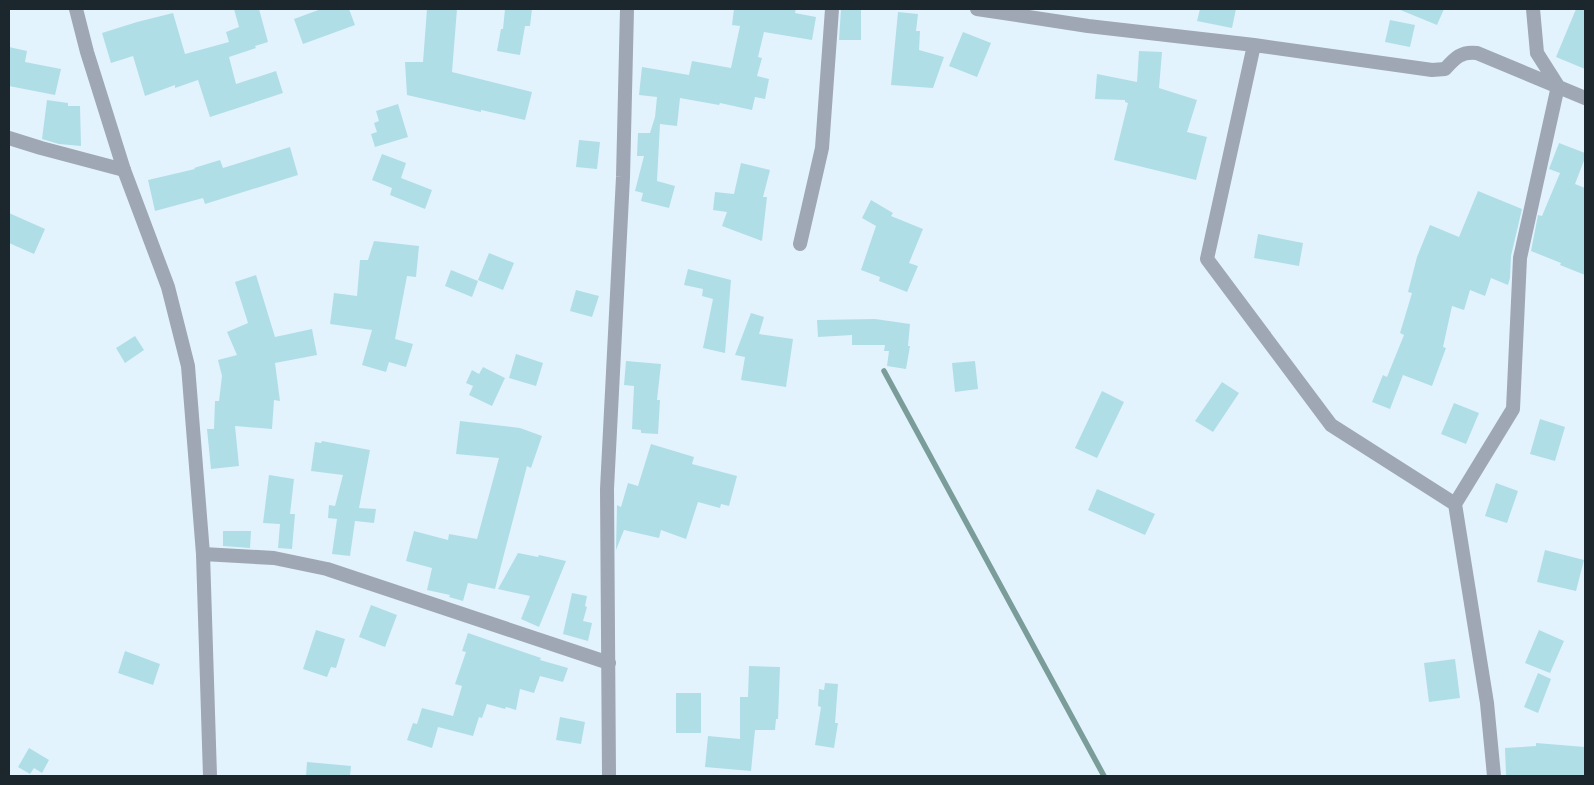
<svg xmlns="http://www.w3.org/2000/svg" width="1594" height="785" viewBox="0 0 1594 785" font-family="'Sofia Sans Condensed',sans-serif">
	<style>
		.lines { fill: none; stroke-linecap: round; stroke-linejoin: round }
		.stream { stroke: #7a9d9a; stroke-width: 5.5 }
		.building { fill: #b0dee6 }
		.minor { stroke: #9fa6b4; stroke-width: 14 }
		.tertiary { stroke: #9fa6b4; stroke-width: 14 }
	</style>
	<rect width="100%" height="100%" fill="#e2f3fe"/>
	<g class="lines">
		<!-- stream -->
		<path class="stream" d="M884 371 1104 776"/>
	</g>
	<!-- building -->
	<path class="building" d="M234 9H259L268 42 255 46 256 48 229 57 236 84 276 71 283 93 210 117 198 80 175 88V85L145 96 133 56 111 63 102 33 137 22 173 13 185 54 229 42 226 32 239 27Z
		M321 9H349L355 25 303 44 294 19Z
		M427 9H457L452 72 532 92 525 120 481 110V112L407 95 405 62H423Z
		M505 9H532L530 26H525L520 55 497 51 501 29H503Z
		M734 9H796L795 13 816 17 812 40 764 32 758 57 762 58 757 76 769 79 765 99 755 97 752 110 720 103 719 105 680 98 677 126 660 124 657 181 675 186 669 208 641 201 643 193 635 191 644 156H637L638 133H650L655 117 657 97 639 95 642 67 689 75 692 61 731 68 740 26 732 25Z
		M841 9H861V40H839Z
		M1200 9H1236L1232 28 1197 21Z
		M1398 9H1444L1437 25Z
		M1576 9H1585V69L1556 57Z
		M898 12 918 14 916 31H920L919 50 944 57 933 88 891 85Z
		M1390 20 1415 25 1410 47 1385 42Z
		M963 32 991 43 977 77 949 66Z
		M9 47 27 51 25 62 61 69 55 95 9 86Z
		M1139 51 1162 52 1159 88 1197 100 1187 132 1207 137 1196 180 1114 160 1128 103 1125 102V100L1095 99 1097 74 1137 82Z
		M47 100 68 103V106H80L81 146 59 144 42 139Z
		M398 104 408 137 375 147 371 134 377 132 374 123 379 121 376 111Z
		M579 140 600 142 597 169 576 167Z
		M1559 143 1585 153V158L1575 184 1585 188V275L1560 265 1561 263 1531 251 1538 215 1542 216 1560 173 1549 169Z
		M290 147 298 175 205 204 203 198 155 211 148 180 195 169 194 168 220 160 223 168Z
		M382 154 406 163 401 178 432 190 425 209 390 195 392 188 372 180Z
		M741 163 770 170 763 197H767L762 241 722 226 727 212 713 210 715 192 734 194Z
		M1478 191 1522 209 1511 256 1510 278 1508 285 1491 278 1485 296 1470 290 1464 310 1452 306 1443 347 1446 348 1432 386 1403 375 1390 409 1372 402 1383 375 1387 377 1404 335 1400 333 1412 293 1408 292 1417 257 1430 225 1459 237Z
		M871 200 893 213 891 216 923 229 909 263 918 266 907 292 879 281 880 277 861 270 876 226 862 218Z
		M9 213 45 229 34 254 9 243Z
		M1258 234 1303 243 1299 266 1254 258Z
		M374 241 419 246 416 277 407 276 395 339 413 344 406 367 389 362 386 372 362 365 372 330 330 324 334 293 357 296 360 260H368Z
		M489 253 514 263 503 290 478 280Z
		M688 269 731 280 725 353 703 348 713 299 702 296 703 289 684 285Z
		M451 270 478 281 472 297 445 286Z
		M256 275 275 337 312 329 317 355 275 363 280 401 274 400 272 429 235 426 239 466 211 469 207 429H214L215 401H219L222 376 218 360 237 355 227 332 248 323 235 282Z
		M576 290 599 296 592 317 570 311Z
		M751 313 764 317 759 334 793 339 786 387 741 380 745 357 735 355Z
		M875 319 910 324 908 346H910L906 369 887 366 889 351H884L885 345H852V335L818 337 817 320Z
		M135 336 144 350 125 363 116 348Z
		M516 354 543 363 536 386 509 378Z
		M626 361 661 364 657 400H660L658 434 641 433V430L632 429 634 386 624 385Z
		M975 361 978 389 955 392 952 363Z
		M483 367 505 378 492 406 469 395 473 386 466 383 472 370 479 374Z
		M1222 382 1239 393 1213 432 1195 421Z
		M1102 391 1124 402 1097 458 1075 448Z
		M1454 403 1479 413 1466 444 1441 434Z
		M1540 419 1565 427 1555 461 1530 454Z
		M460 421 520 428 542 436 531 468 527 466 495 589 468 583 463 601 449 597 450 595 427 590 432 568 406 561 414 531 448 540 449 534 477 539 499 458 456 454Z
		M322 441 370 450 359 508 376 509 374 523 355 521 350 556 332 554 337 519 328 518 329 505 335 506 343 475 311 471 315 442 321 443Z
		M651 444 694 457 692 464 737 476 729 506 721 504 720 508 698 502 686 539 661 530 659 538 624 530 616 550 617 505 621 507 628 483 638 486Z
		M269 475 294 479 290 514H295L292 549 278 548 280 524 263 523Z
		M1496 483 1518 491 1507 523 1485 516Z
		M1097 489 1155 514 1145 535 1088 510Z
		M223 531H251L250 548 223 546Z
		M1545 550 1584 560 1576 591 1537 582Z
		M518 553 538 557 539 555 566 561 539 627 521 619 530 596 498 589Z
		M572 593 587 596 585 606 587 607 583 621 592 623 588 641 563 634Z
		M371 605 397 615 385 647 359 637Z
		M316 630 345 639 336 668 331 667 327 677 303 669Z
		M1539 630 1564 641 1550 673 1525 663Z
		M468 633 541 658 540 660 568 668 563 682 540 676 534 693 520 689 516 710 506 707 505 709 487 704 482 718 479 717 473 736 438 727 432 748 407 740 413 723 417 724 422 708 453 716 462 686 455 684 466 652 462 651Z
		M125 651 160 664 153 685 118 673Z
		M1455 659 1460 698 1429 702 1424 663Z
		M749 666 780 667 778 719H776L775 730H755L751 771 705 767 708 736 740 739V697H748Z
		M1538 673 1551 679 1538 713 1524 707Z
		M825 683 838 684 835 723H838L834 748 815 745 821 707 818 706 819 689 824 690Z
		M676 693H701V733H676Z
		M560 717 585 722 581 744 556 740Z
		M1536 743 1585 747V776L1506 775 1505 748 1536 746Z
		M29 748 49 760 42 773 34 768 30 774 18 767Z
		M307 762 351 766 350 776H306Z"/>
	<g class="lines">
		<!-- minor -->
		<path class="minor" d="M977 9 1088 26 1254 45 1432 70 1445 69C1455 58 1461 51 1477 53L1585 98
			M1254 45 1207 259 1331 425 1455 504 1487 703 1494 776
			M9 138 41 148 124 170
			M800 244 822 148 832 9
			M1455 504 1513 409 1520 258 1558 86 1537 53 1533 9
			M203 554 274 558 327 569 609 663
			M609 776 607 489 623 177 627 9"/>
		<!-- tertiary -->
		<path class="tertiary" d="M76 9 87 52 124 170 168 287 188 366 203 554 210 776"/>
	</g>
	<!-- border -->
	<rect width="1594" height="785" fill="none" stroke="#1c272d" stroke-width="20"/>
</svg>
